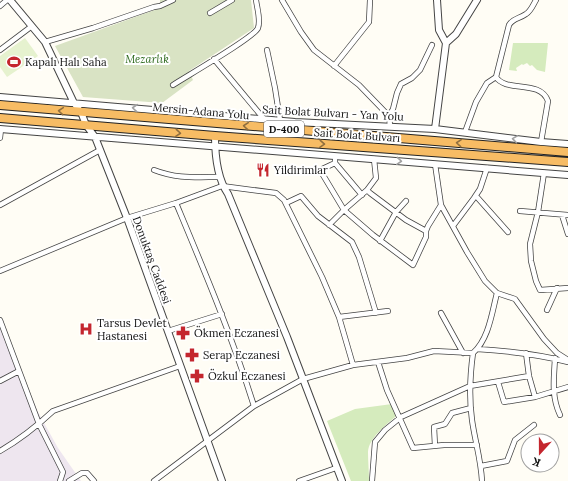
<svg xmlns="http://www.w3.org/2000/svg" width="568" height="481" viewBox="0 0 568 481" font-family="Lora,serif">
	<style>
		.industrial { fill: #eee6ef }
		.green { fill: #d5ebbd }
		.cemetery { fill: #d9e3c4 }
		.pitch { fill: #e6f2cf }
		.lines { fill: none; stroke-linecap: round; stroke-linejoin: round }
		.minor-casing { stroke: #444; stroke-width: 6 }
		.tertiary-casing { stroke: #444; stroke-width: 8 }
		.trunk-casing { stroke: #222; stroke-width: 10 }
		.minor { stroke: #fff; stroke-width: 4.5 }
		.tertiary { stroke: #fff; stroke-width: 6 }
		.trunk { stroke: #f7bc64; stroke-width: 8 }
		.oneway { stroke: #a0a0a0 }
		.oneway2 { stroke: #906f3f }
		.labels { text-anchor: middle; dominant-baseline: central; stroke-width: 4; stroke-linejoin: round; paint-order: stroke }
		.shield { fill: #fff; stroke: #585858; stroke-width: 1 }
		.shield-label { font-size: 10px; font-weight: bold; fill: #111 }
		.park-label { font-size: 11px; font-style: italic; fill: #2f6b1f; stroke: #fff }
		.poi-label { font-size: 11px; fill: #111; stroke: #fff; text-anchor: start }
		.street-label { font-size: 11px; fill: #111; stroke: #fff }
	</style>
	<rect width="100%" height="100%" fill="#fffdf5"/>
	<!-- industrial -->
	<path class="industrial" d="M0 324 38 412 58 448 81 481H0Z"/>
	<!-- green -->
	<path class="green" d="M513 43H548L545 72 537 70 532 65 530 66 527 63 523 65 522 64 516 68 517 71 509 70Z
		M392 404 396 414 395 417C385 426 369 438 368 452 368 461 369 472 369 481H351L327 421 355 409Z"/>
	<!-- cemetery -->
	<path class="cemetery" d="M160 0H251L254 28 189 71 193 80 162 103 83 97 55 46 160 8Z"/>
	<!-- pitch -->
	<path class="pitch" d="M25 38 38 56 7 77 0 67V56Z"/>
	<g class="lines">
		<!-- minor casing -->
		<g class="minor-casing">
			<path id="minor" d="M282 0 301 32 314 50 359 85 389 116 390 126
				M536 0C533 5 531 11 526 14 519 19 513 18 509 25L496 77C506 93 540 79 548 101L541 142
				M0 6 7 0
				M210 13 232 0
				M45 42 93 28 154 7 160 6 173 0
				M0 50 32 26
				M267 50 275 88 280 120
				M214 59 264 119
				M334 66 369 22 370 0
				M173 85C185 77 255 37 258 28 261 20 257 8 256 0
				M389 116 393 109 397 93 401 84 412 78 420 70 432 45
				M465 132 476 102 487 83 496 77
				M0 138 1 129
				M374 159 376 178 367 190 370 193 406 220 426 231
				M335 160V163L362 195
				M335 163 320 170 344 210 373 235 413 265 426 237V231L428 226 441 205
				M435 164 441 205 467 252 485 281 497 293 515 299 544 339 557 353 568 360
				M154 170C177 179 195 177 220 177
				M544 173 538 212 530 244 531 261 536 281 540 290 568 288
				M476 196 508 232
				M176 203C204 270 232 336 254 406
				M286 203 301 196 318 216 352 242 359 257 376 313
				M0 205 100 150
				M520 211 568 215
				M562 215 568 234
				M329 225 344 210 367 190
				M453 226 474 198 480 189 487 168
				M380 241 396 212 406 201
				M0 271 127 218 176 203 222 186 276 193 284 200 322 277 339 317 353 365
				M547 310 557 288
				M441 313 463 353
				M339 317 388 311
				M0 320 39 424 63 472 60 481
				M168 331 222 314
				M477 349C508 351 538 354 568 362
				M526 353 529 376 535 397
				M555 358C554 378 551 396 560 415
				M378 362 387 390 413 448 444 445H477
				M0 381 19 371
				M498 382 504 402 535 397 568 387
				M435 446 434 427 445 424 452 413 471 408
				M0 451C19 440 37 426 53 411L180 366
				M481 466 507 461 515 440 534 425
				M69 481 82 473H87L94 481
				M154 481 254 406 303 379 353 365 407 358 434 351 473 353
				M299 481 336 468
				M372 481 375 442 385 430 401 417 470 386 529 376
				M482 481C481 460 475 441 472 420 469 398 470 375 473 353 489 339 492 312 497 293"/>
		</g>
		<!-- tertiary casing -->
		<g class="tertiary-casing">
			<path id="tertiary" d="M10 0 45 42 74 103 81 112 86 125 95 137 127 218 222 481
				M446 43 456 34 477 0
				M0 97 295 122 435 129 541 142 568 144
				M0 129 568 175
				M435 129 446 43 439 30 437 0
				M215 136C215 156 217 178 228 194L287 337 342 481"/>
		</g>
		<!-- trunk casing -->
		<g class="trunk-casing">
			<path id="trunk" d="M0 105 568 152
				M0 118 215 136 568 162"/>
		</g>
		<!-- minor -->
		<use href="#minor" class="minor"/>
		<!-- tertiary -->
		<use href="#tertiary" class="tertiary"/>
		<!-- trunk -->
		<use href="#trunk" class="trunk"/>
	</g>
	<!-- one-way arrows -->
	<defs><path id="oneway-chevron" d="M-2-3.5L2.5 0L-2 3.5" fill="none" stroke-width="1.6" stroke-linecap="round" stroke-linejoin="round"/></defs>
	<g class="oneway">
		<use href="#oneway-chevron" transform="translate(135 108) rotate(-175)"/>
		<use href="#oneway-chevron" transform="translate(515 139) rotate(-172)"/>
		<use href="#oneway-chevron" transform="translate(399 161) rotate(5)"/>
	</g>
	<g class="oneway2">
		<use href="#oneway-chevron" transform="translate(61 111) rotate(-175)"/>
		<use href="#oneway-chevron" transform="translate(246 126) rotate(-175)"/>
		<use href="#oneway-chevron" transform="translate(178 133) rotate(5)"/>
		<use href="#oneway-chevron" transform="translate(459 143) rotate(-175)"/>
		<use href="#oneway-chevron" transform="translate(322 144) rotate(4)"/>
	</g>
	<!-- icons -->
	<defs>
		<g id="stadium-bare" transform="scale(1.08)"><path d="M0-5a6.5 5 0 1 0 0 10a6.5 5 0 1 0 0-10ZM-3.5-1.8h7v3.6h-7Z" fill="#c4262e" stroke="#fff" stroke-width="2.5" paint-order="stroke"/></g>
		<g id="restaurant-bare" transform="scale(1.08)"><path d="M-5-6h1v4h1v-4h1v4h1v-4h1v5L-1.5 .5V6h-2V.5L-5-1ZM5-6V6H3V1.5H1.5Q1.5-4 5-6Z" fill="#c4262e" stroke="#fff" stroke-width="2.5" paint-order="stroke"/></g>
		<g id="hospital-bare" transform="scale(1.08)"><path d="M-5-5h3v3.5h4V-5h3V5h-3V1.5h-4V5h-3Z" fill="#c4262e" stroke="#fff" stroke-width="2.5" paint-order="stroke"/></g>
		<g id="pharmacy-bare" transform="scale(1.08)"><path d="M-2-6h4v4h4v4h-4v4h-4v-4h-4v-4h4Z" fill="#c4262e" stroke="#fff" stroke-width="2.5" paint-order="stroke"/></g>
	</defs>
	<g fill-rule="evenodd">
		<use href="#stadium-bare" x="14" y="62"/>
		<use href="#restaurant-bare" x="263" y="170"/>
		<use href="#hospital-bare" x="86" y="329"/>
		<use href="#pharmacy-bare" x="183" y="333"/>
		<use href="#pharmacy-bare" x="192" y="355"/>
		<use href="#pharmacy-bare" x="197" y="376"/>
	</g>
	<g class="labels">
		<!-- shield labels -->
		<rect class="shield" x="264" y="121" width="40" height="16" rx="3"/>
		<g class="shield-label">
			<text x="284" y="129">D-400</text>
		</g>
		<!-- park labels -->
		<g class="park-label">
			<text x="147" y="59">Mezarlık</text>
		</g>
		<!-- poi labels -->
		<g class="poi-label">
			<text x="25" y="62">Kapalı Halı Saha</text>
			<text x="274" y="170">Yildirimlar</text>
			<text x="97" y="323">Tarsus Devlet<tspan x="97" dy="13">Hastanesi</tspan></text>
			<text x="194" y="333">Ökmen Eczanesi</text>
			<text x="203" y="355">Serap Eczanesi</text>
			<text x="208" y="376">Özkul Eczanesi</text>
		</g>
		<!-- street labels -->
		<g class="street-label">
			<text transform="translate(201 111) rotate(5)">Mersin-Adana Yolu</text>
			<text transform="translate(333 113) rotate(3)">Sait Bolat Bulvarı - Yan Yolu</text>
			<text transform="translate(357 135) rotate(4)">Sait Bolat Bulvarı</text>
			<text transform="translate(152 260) rotate(70)">Donuktaş Caddesi</text>
		</g>
	</g>
	<!-- north arrow -->
	<g transform="translate(540 453) rotate(201)"><circle r="19" fill="#ffffff" stroke="#a0a0a0"/>
	<path d="M0-3L7 15L0 10L-7 15Z" fill="#c4262e"/>
	<text y="-6" font-size="11" font-weight="bold" text-anchor="middle" fill="#111111">K</text>
	</g>
</svg>
